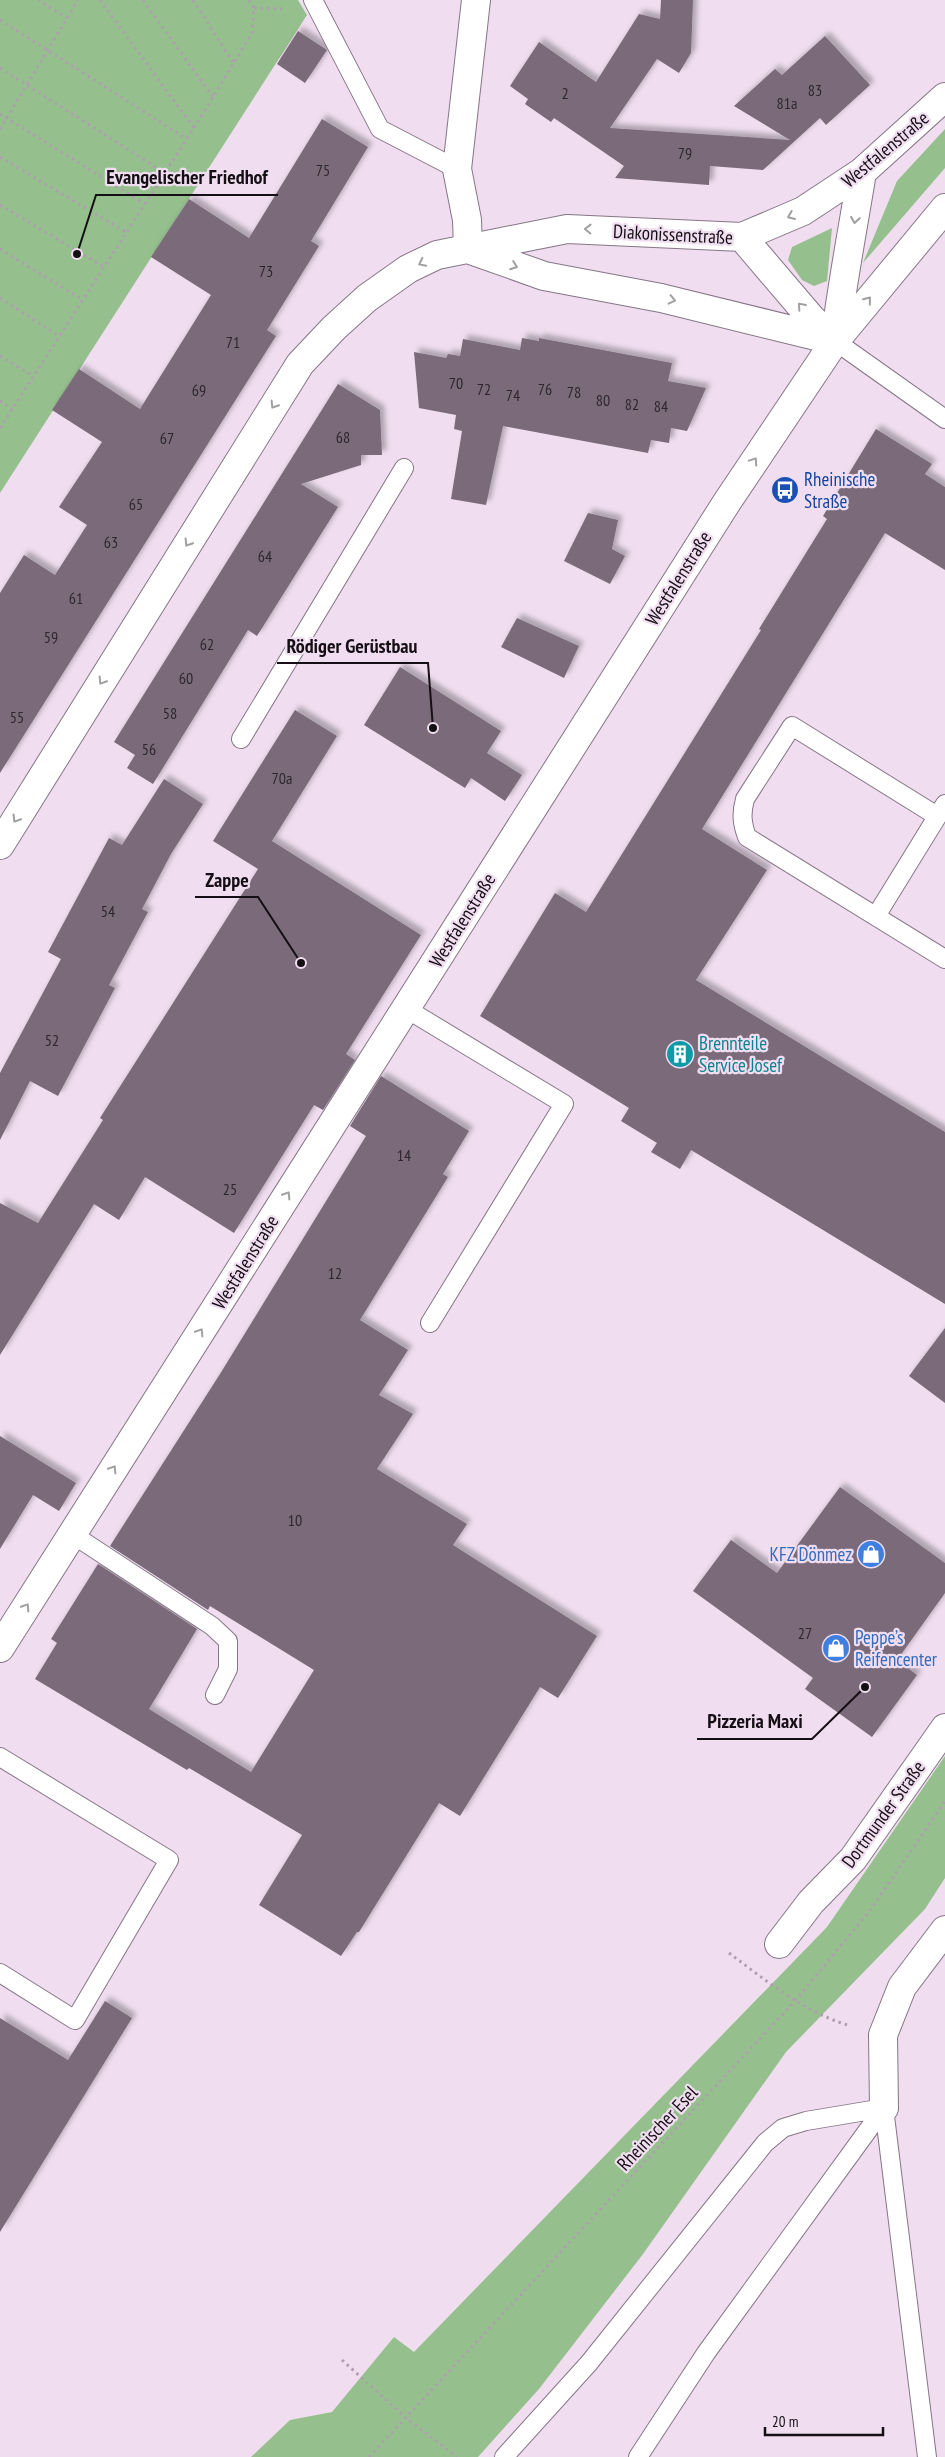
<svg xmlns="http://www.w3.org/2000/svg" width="945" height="2457" viewBox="0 0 945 2457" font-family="'PT Sans Narrow',sans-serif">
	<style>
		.green { fill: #95c08d }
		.building { fill: #7a6a7a; filter: url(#shadow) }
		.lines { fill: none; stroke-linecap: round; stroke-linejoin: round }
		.service-casing { stroke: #867686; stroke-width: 20 }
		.minor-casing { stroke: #867686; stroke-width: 30 }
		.path { stroke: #ad9fad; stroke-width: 3; stroke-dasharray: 2.5 4; stroke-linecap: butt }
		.service { stroke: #fff; stroke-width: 18 }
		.minor { stroke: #fff; stroke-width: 28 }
		.oneway { stroke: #a19fa1 }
		.labels { text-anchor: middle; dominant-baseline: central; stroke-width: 4.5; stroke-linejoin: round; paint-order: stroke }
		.number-label { font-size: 16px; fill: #2e262e }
		.street-label { font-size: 19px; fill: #150f15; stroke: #f0def0 }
		.transit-label { font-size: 19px; fill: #164399; stroke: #f0def0; text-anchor: start }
		.culture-label { font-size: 19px; fill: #0d838f; stroke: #f0def0; text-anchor: start }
		.shop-label { font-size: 19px; fill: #366cbe; stroke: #f0def0; text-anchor: end }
		.leader { fill: none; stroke: #150f15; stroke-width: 2 }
		.callout-dot { fill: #150f15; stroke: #f0def0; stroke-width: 2 }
		.callout-label { font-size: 20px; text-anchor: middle; font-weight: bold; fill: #150f15; stroke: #f0def0; stroke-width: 4.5; stroke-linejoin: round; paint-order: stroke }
	</style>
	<defs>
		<filter id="shadow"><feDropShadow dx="4.5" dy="-4.5" stdDeviation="2.5" flood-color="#0004"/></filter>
	</defs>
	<rect width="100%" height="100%" fill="#f0def0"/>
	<!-- green -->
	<path class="green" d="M0 0H298L307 15 0 493Z
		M945 129V168L863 263 897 181Z
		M832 228 827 281 814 286 802 280 788 260 792 247Z
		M945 1756V1878L925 1909 786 2052 643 2254 539 2389 478 2457H251L290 2420 332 2412 394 2337 414 2352 827 1927Z"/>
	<!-- building -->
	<path class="building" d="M661 0H693L691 53 679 73 657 59 610 128 790 140 734 106 775 69 782 75 825 36 870 85 826 125 820 118 763 170 710 166 709 185 615 178 624 166 554 118 551 122 525 104 528 99 510 86 539 42 596 82 639 14 660 19Z
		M298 31 327 50 305 83 277 64Z
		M322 119 368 147 311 241 319 246 267 330 276 336 0 773V593L24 555 55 575 87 525 59 507 102 442 52 410 79 369 140 409 211 295 151 257 189 199 249 238Z
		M522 338 539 341V338L672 363 668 381 706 388 687 431 671 428 669 443 651 440 648 453 503 426 486 505 451 499 462 431 454 429 456 415 419 408 414 352 446 358 448 354 460 356 463 339 520 350Z
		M338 384 380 410 382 455H361V465L301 484 338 507 257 636 248 630 153 784 127 768 135 755 114 742Z
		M876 429 932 464 925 474 945 487V570L885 533 702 829 767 870 696 980 945 1132V1304L691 1150 680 1169 651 1152 657 1143 621 1121 629 1108 480 1016 555 893 586 912 761 630 759 629 827 519 823 516Z
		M588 513 618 520 612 549 625 556 610 584 564 561Z
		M517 618 579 646 564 678 501 647Z
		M400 667 501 731 487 753 522 775 505 801 471 778 465 788 364 725Z
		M295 710 337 736 272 841 421 935 346 1054 355 1060 323 1110 314 1105 234 1233 145 1177 119 1220 94 1204 0 1355V1203L38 1223 103 1120 100 1118 258 869 213 841Z
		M164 779 203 804 171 854 142 909 148 912 109 985 115 988 58 1096 30 1081 0 1140V1073L61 959 48 952 109 838 122 845Z
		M381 1076 469 1131 443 1174 448 1177 360 1320 408 1350 379 1395 413 1414 377 1469 467 1524 453 1545 597 1636 558 1698 540 1687 460 1816 439 1803 359 1932H357L341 1956 259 1905 302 1835 189 1768 187 1770 35 1679 57 1643 51 1639 98 1564 197 1629 149 1709 251 1772 314 1670 210 1606 208 1610 110 1546 220 1374 366 1136 350 1126Z
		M945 1328V1403L909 1376Z
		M0 1436 76 1483 59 1511 33 1495 0 1549Z
		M840 1487 945 1563V1593L897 1660 917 1675 872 1737 805 1689 813 1678 693 1591 731 1540 777 1573Z
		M105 2001 132 2018 0 2232V2018L68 2060Z"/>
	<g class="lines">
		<!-- service casing -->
		<g class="service-casing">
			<path id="service" d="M313 0 380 129 457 169
				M835 341 945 419
				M241 739 404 468
				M937 816 792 726 745 799C741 814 742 823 747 837L945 959
				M876 916 945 804
				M405 1008 564 1104 430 1323
				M72 1534 212 1626 228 1641V1669L215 1695
				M0 1757 169 1860 75 2020 0 1973
				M884 2108 927 2457
				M504 2457 589 2363 765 2143 783 2128 806 2121 884 2108
				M638 2457 706 2353 884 2108"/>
		</g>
		<!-- minor casing -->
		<g class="minor-casing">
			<path id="minor" d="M742 237 803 211 862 172 945 97
				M468 249 544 276 661 298 832 340
				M468 249 467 220 457 169 476 0
				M835 341C842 284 853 228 862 172
				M0 845 300 364 334 328 367 298 408 269 437 255 567 229 742 237 811 318 835 341
				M0 1648 727 502 835 341 945 208
				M779 1944 811 1902 853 1859 945 1728
				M884 2108 883 2035 902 1987 945 1930"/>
		</g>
		<!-- path -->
		<path class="path" d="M38 0 67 18
			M100 0 194 128
			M143 0 213 97
			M193 0 234 64
			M254 8 285 9
			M0 20 187 139
			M0 68 165 173
			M0 114 145 204
			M0 129 78 0
			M0 157 126 232
			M0 205 104 267
			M0 249 83 300
			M0 298 59 336
			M0 356 33 376
			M0 401 12 409
			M0 428 194 128 252 33 254 8 248 0
			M729 1953C767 1981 804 2013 851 2026
			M342 2360 406 2418 457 2457
			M369 2457 795 2001 869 1912 945 1801"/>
		<!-- service -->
		<use href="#service" class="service"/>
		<!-- minor -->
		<use href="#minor" class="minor"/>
	</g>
	<!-- one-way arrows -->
	<defs><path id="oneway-chevron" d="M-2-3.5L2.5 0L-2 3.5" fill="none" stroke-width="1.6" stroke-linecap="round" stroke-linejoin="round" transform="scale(1.25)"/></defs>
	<g class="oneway">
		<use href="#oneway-chevron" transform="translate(791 216) rotate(157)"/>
		<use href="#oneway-chevron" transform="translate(855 220) rotate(99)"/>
		<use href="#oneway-chevron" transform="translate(588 229) rotate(-179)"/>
		<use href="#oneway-chevron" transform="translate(422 263) rotate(154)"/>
		<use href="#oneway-chevron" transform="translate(514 266) rotate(20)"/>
		<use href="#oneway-chevron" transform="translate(672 300) rotate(13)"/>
		<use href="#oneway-chevron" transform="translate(868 300) rotate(-51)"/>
		<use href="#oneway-chevron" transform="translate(801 306) rotate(-131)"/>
		<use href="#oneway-chevron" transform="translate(274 405) rotate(122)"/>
		<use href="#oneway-chevron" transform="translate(754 461) rotate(-56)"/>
		<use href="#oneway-chevron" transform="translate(188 543) rotate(122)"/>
		<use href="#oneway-chevron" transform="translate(102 681) rotate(122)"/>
		<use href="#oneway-chevron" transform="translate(16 819) rotate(122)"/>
		<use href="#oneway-chevron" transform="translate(287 1195) rotate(-58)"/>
		<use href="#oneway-chevron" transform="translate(200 1332) rotate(-58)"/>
		<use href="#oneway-chevron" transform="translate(113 1469) rotate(-58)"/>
		<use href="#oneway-chevron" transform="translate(26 1607) rotate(-58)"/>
	</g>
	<!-- icons -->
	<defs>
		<g id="bus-disc" transform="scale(1.4375)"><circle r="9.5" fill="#1a4fb4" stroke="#f0def0"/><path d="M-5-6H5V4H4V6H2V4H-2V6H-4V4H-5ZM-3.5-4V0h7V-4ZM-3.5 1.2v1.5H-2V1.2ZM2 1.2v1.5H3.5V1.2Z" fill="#fff"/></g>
		<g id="building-disc" transform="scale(1.4375)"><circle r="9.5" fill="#0f9aa8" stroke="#f0def0"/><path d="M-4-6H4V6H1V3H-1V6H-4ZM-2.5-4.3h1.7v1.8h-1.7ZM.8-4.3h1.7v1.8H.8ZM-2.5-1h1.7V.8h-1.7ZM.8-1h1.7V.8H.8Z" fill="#fff"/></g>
		<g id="shop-disc" transform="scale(1.4375)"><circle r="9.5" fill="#3f7fe0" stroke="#f0def0"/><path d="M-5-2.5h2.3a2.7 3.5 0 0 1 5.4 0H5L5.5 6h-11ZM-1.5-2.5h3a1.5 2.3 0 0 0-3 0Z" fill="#fff"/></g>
	</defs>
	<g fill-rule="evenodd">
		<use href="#bus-disc" x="785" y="490"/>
		<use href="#building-disc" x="680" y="1054"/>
		<use href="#shop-disc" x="871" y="1554"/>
		<use href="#shop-disc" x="836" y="1648"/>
	</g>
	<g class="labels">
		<!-- number labels -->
		<g class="number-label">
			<text x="815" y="90">83</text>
			<text x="565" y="93">2</text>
			<text x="787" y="103">81a</text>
			<text x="685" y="153">79</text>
			<text x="323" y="170">75</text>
			<text x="266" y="271">73</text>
			<text x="233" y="342">71</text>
			<text x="456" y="383">70</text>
			<text x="484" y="389">72</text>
			<text x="545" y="389">76</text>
			<text x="199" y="390">69</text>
			<text x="574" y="392">78</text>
			<text x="513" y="395">74</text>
			<text x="603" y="400">80</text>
			<text x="632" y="404">82</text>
			<text x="661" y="406">84</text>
			<text x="343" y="437">68</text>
			<text x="167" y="438">67</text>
			<text x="136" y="504">65</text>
			<text x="111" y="542">63</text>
			<text x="265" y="556">64</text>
			<text x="76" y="598">61</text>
			<text x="51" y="637">59</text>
			<text x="207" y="644">62</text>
			<text x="186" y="678">60</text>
			<text x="170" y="713">58</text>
			<text x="17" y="717">55</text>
			<text x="149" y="749">56</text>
			<text x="282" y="778">70a</text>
			<text x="108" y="911">54</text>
			<text x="52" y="1040">52</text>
			<text x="404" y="1155">14</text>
			<text x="230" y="1189">25</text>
			<text x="335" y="1273">12</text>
			<text x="295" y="1520">10</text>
			<text x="805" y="1633">27</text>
		</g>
		<!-- street labels -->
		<g class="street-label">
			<text transform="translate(885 149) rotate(-40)">Westfalenstraße</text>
			<text transform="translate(673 234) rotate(3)">Diakonissenstraße</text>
			<text transform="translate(678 578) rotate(-58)">Westfalenstraße</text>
			<text transform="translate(462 920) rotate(-58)">Westfalenstraße</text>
			<text transform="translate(245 1262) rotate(-58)">Westfalenstraße</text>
			<text transform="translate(883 1814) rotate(-54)">Dortmunder Straße</text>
			<text transform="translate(657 2128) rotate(-47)">Rheinischer Esel</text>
		</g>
		<!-- transit labels -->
		<g class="transit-label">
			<text x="804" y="479">Rheinische<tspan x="804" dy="22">Straße</tspan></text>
		</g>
		<!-- culture labels -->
		<g class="culture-label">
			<text x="699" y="1043">Brennteile<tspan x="699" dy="22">Service Josef</tspan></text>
		</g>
		<!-- shop labels -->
		<g class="shop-label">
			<text x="852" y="1554">KFZ Dönmez</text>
			<text x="855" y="1637" text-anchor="start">Peppe’s<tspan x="855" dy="22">Reifencenter</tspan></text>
		</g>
	</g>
	<!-- callouts -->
	<path class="leader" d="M77 254L96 195H278M433 728L428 663H277M301 963L258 897H195M865 1687L812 1739H697"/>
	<g class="callout-dot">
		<circle cx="77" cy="254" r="5"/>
		<circle cx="433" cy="728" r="5"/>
		<circle cx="301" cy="963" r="5"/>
		<circle cx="865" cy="1687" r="5"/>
	</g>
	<g class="callout-label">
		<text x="187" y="184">Evangelischer Friedhof</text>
		<text x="352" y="653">Rödiger Gerüstbau</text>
		<text x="227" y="887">Zappe</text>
		<text x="755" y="1728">Pizzeria Maxi</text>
	</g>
	<!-- scale -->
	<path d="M765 2427v8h118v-8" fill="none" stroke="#150f15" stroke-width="2.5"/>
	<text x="772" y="2427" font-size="15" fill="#150f15" stroke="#f0def0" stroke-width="4" paint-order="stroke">20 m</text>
</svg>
